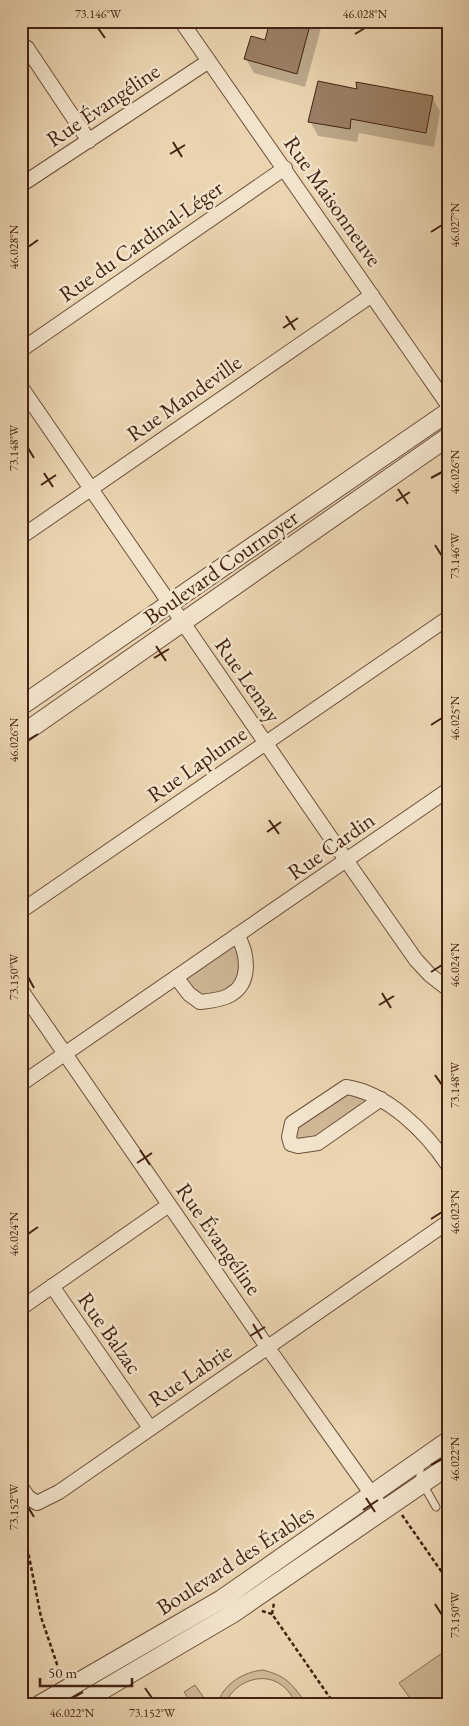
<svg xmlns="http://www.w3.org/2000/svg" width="469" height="1726" viewBox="0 0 469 1726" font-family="'EB Garamond',serif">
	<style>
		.green { fill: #cfb796; stroke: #8a6c54 }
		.shadow { fill: #0003 }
		.building { fill: #9b7f65; stroke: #442212 }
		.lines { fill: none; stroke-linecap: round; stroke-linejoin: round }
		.service-casing { stroke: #6e4f3a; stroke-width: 9 }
		.minor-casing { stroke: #6e4f3a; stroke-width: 16 }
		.tertiary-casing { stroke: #6e4f3a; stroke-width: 20 }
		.path { stroke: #442212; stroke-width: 2.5; stroke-dasharray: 4 2.5; stroke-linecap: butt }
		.service { stroke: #f2e4cc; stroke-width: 7 }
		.minor { stroke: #f2e4cc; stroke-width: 14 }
		.tertiary { stroke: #f2e4cc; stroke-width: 18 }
		.ticks { fill: none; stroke: #442212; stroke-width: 2 }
		.labels { text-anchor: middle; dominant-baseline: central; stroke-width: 5; stroke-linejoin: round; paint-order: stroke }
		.street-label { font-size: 22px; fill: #442212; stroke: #f2e4cc }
		.neatline { fill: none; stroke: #442212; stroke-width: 2 }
		.ticks-label { font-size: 12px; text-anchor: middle; fill: #442212 }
	</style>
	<rect width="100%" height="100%" fill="#ebd5b1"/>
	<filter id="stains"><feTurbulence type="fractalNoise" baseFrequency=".004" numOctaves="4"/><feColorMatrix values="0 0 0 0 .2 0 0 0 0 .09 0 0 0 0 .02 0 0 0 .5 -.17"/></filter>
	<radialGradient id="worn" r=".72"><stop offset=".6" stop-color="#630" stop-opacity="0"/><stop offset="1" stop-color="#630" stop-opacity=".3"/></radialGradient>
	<!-- green -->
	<path class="green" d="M240 940 244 949 236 991 201 1000 181 979Z
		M347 1088 377 1099 318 1142H293L294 1124Z
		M448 1649V1705H415L399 1683Z
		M263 1670C287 1676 293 1685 307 1705H298C292 1697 288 1689 280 1684 261 1671 232 1683 225 1705H217C223 1684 243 1672 263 1670Z
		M195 1685 209 1705H193L184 1692Z"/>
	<!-- shadow -->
	<path class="shadow" d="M272 21H323L305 87 254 73 246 59 266 42Z
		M445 21H448V30L446 27Z
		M359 91 432 97 440 111 434 147 359 133 357 142 318 136 310 121Z
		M448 311V320L444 313Z"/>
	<!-- building -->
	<path class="building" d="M270 21H311L297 74 244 59 251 36 265 40Z
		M318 81 357 89 356 82 433 96 426 133 351 119 350 129 308 122Z"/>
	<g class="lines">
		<!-- service casing -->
		<g class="service-casing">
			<path id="service" d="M420 1464V1479L436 1507"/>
		</g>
		<!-- minor casing -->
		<g class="minor-casing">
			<path id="minor" d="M181 21 448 405
				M21 44 27 48 89 141
				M21 185 209 61
				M21 350 285 168
				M21 387 355 873 416 960 430 975 448 989
				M21 537 372 295
				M21 911 448 618
				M176 977 189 994 200 1002C209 1001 222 1000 230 995 252 983 248 953 237 935
				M21 990 268 1348 378 1503
				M21 1084 448 790
				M381 1099 318 1143 298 1146 291 1144 289 1137 292 1123 346 1087C387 1093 426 1132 448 1165
				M52 1286 150 1428
				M21 1308 169 1205
				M21 1487 28 1497 37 1503 59 1492 448 1222"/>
		</g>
		<!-- tertiary casing -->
		<g class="tertiary-casing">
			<path id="tertiary" d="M21 706 448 412
				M21 735 448 437
				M39 1705 222 1599 448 1441
				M77 1705 232 1614 448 1466"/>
		</g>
		<!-- path -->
		<path class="path" d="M23 1510 21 1516 41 1617 61 1676
			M402 1515 448 1581
			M262 1611 272 1614 335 1705
			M272 1614 274 1603"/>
		<!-- service -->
		<use href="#service" class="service"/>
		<!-- minor -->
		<use href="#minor" class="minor"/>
		<!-- tertiary -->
		<use href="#tertiary" class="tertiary"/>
	</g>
	<!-- ticks -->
	<path class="ticks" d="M98 28 105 38M355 34 365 28M173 142 182 157M170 154 185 145M431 232 442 225M28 247 38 240M286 316 295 330M283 328 298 318M28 448 34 458M44 473 53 487M431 478 442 472M41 485 56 475M398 489 408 504M396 501 410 492M435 545 442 556M156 646 166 661M154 658 169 649M431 725 442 718M28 740 38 734M269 820 279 834M267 832 281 822M431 972 442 965M28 977 34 988M382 993 391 1008M379 1005 394 996M435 1075 442 1085M140 1150 150 1165M137 1163 152 1153M431 1219 442 1212M28 1234 38 1227M253 1324 262 1339M250 1336 265 1327M431 1465 442 1459M366 1498 375 1512M28 1507 34 1517M363 1510 378 1500M435 1604 442 1615M145 1688 152 1698M72 1698 83 1692"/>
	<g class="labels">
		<!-- street labels -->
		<g class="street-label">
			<text transform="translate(103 105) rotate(-34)">Rue Évangéline</text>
			<text transform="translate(333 201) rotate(55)">Rue Maisonneuve</text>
			<text transform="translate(141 241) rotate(-35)">Rue du Cardinal-Léger</text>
			<text transform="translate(184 398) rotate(-35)">Rue Mandeville</text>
			<text transform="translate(221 567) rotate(-35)">Boulevard Cournoyer</text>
			<text transform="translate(248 680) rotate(55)">Rue Lemay</text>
			<text transform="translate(197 764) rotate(-35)">Rue Laplume</text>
			<text transform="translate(331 846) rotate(-35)">Rue Cardin</text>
			<text transform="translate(219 1239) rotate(55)">Rue Évangéline</text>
			<text transform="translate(110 1333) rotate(55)">Rue Balzac</text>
			<text transform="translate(190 1375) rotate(-34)">Rue Labrie</text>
			<text transform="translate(235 1560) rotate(-33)">Boulevard des Érables</text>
		</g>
	</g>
	<!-- margin -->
	<rect width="469" height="1726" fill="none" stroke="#ebd5b1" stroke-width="55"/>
	<!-- scale -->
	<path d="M40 1678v8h92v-8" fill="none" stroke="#442212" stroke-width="2.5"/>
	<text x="48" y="1678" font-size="15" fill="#442212" stroke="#f2e4cc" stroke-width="4" paint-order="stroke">50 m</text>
	<rect x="28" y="28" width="414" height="1670" class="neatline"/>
	<g class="ticks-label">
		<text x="98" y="18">73.146°W</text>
		<text x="365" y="18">46.028°N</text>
		<text transform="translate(455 225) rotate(-90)" y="4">46.027°N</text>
		<text transform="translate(14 247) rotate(-90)" y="4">46.028°N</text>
		<text transform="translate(14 448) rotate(-90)" y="4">73.148°W</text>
		<text transform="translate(455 472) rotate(-90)" y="4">46.026°N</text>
		<text transform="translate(455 556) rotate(-90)" y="4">73.146°W</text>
		<text transform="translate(455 718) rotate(-90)" y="4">46.025°N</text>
		<text transform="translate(14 740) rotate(-90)" y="4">46.026°N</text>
		<text transform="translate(455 965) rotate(-90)" y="4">46.024°N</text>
		<text transform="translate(14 977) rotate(-90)" y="4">73.150°W</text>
		<text transform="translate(455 1085) rotate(-90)" y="4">73.148°W</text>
		<text transform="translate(455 1212) rotate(-90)" y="4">46.023°N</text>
		<text transform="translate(14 1234) rotate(-90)" y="4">46.024°N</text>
		<text transform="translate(455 1459) rotate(-90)" y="4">46.022°N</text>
		<text transform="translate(14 1507) rotate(-90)" y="4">73.152°W</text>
		<text transform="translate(455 1615) rotate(-90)" y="4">73.150°W</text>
		<text x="72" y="1717">46.022°N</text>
		<text x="152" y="1717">73.152°W</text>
	</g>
	<rect width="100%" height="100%" filter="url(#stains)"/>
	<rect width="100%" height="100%" fill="url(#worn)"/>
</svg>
